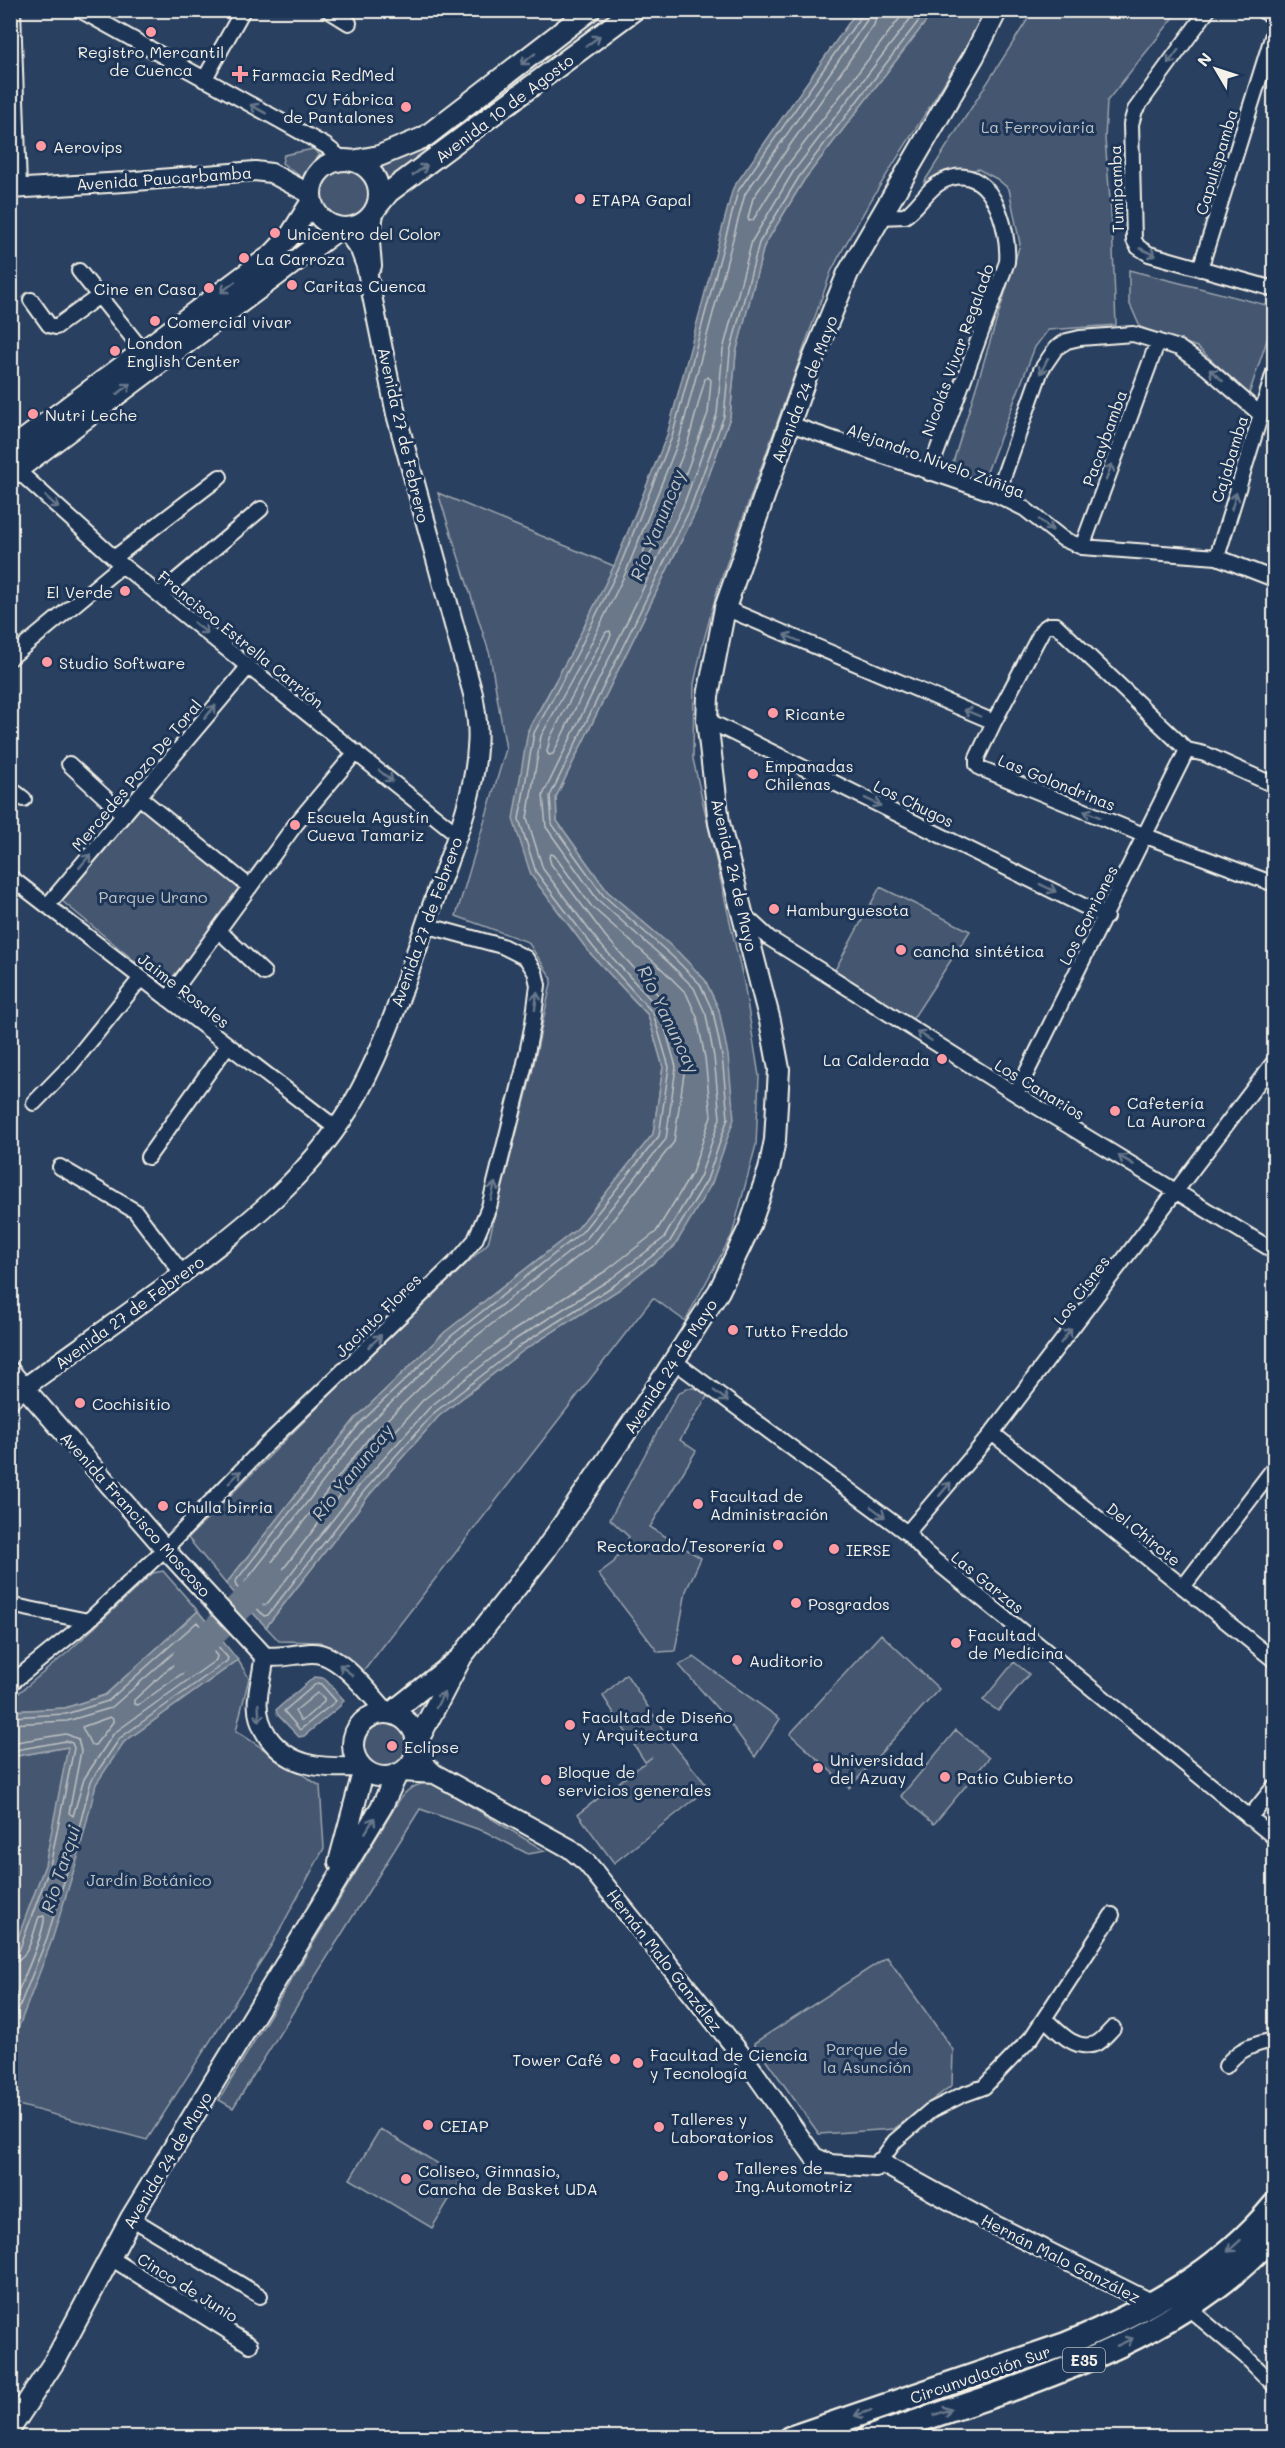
<svg xmlns="http://www.w3.org/2000/svg" width="1285" height="2448" viewBox="0 0 1285 2448" font-family="Mali,sans-serif">
	<style>
		.green { fill: #445771; stroke: #9ca4ac; stroke-width: 1.5 }
		.water { fill: #6a788a; stroke: #a1a8b0; stroke-width: 1.5 }
		.lines { fill: none; stroke-linecap: round; stroke-linejoin: round }
		.shore { stroke: #bdc1c2; stroke-width: 1.5 }
		.river { stroke: #6a788a; stroke-width: 28 }
		.minor-casing { stroke: #f4f1e8; stroke-width: 18 }
		.tertiary-casing { stroke: #f4f1e8; stroke-width: 22 }
		.secondary-casing { stroke: #f4f1e8; stroke-width: 24 }
		.trunk-casing { stroke: #f4f1e8; stroke-width: 27 }
		.minor { stroke: #1d3557; stroke-width: 14 }
		.tertiary { stroke: #1d3557; stroke-width: 18 }
		.secondary { stroke: #1d3557; stroke-width: 20 }
		.trunk { stroke: #1d3557; stroke-width: 22 }
		.oneway { stroke: #68778a }
		.poi-dot { fill: #ff9aa2; stroke: #1d3557; stroke-width: 2 }
		.labels { text-anchor: middle; dominant-baseline: central; stroke-width: 6; stroke-linejoin: round; paint-order: stroke }
		.shield { fill: #1d3557; stroke: #b4b9bc; stroke-width: 1.5 }
		.shield-label { font-size: 15px; font-weight: bold; fill: #f4f1e8 }
		.poi-label { font-size: 16px; fill: #f4f1e8; stroke: #1d3557; text-anchor: start }
		.street-label { font-size: 16px; fill: #f4f1e8; stroke: #1d3557 }
		.park-label { font-size: 16px; fill: #bfc3c4; stroke: #1d3557 }
		.water-label { font-size: 18px; font-style: italic; fill: #bdc1c2; stroke: #1d3557 }
	</style>
	<rect width="100%" height="100%" fill="#2a4060"/>
	<filter id="ink" filterUnits="userSpaceOnUse"><feTurbulence type="fractalNoise" baseFrequency=".0167" numOctaves="2"/><feDisplacementMap in="SourceGraphic" scale="12" xChannelSelector="R" yChannelSelector="G"/><feConvolveMatrix kernelMatrix="1 2 1 2 8 2 1 2 1" color-interpolation-filters="sRGB"/></filter>
	<g filter="url(#ink)">
		<!-- green -->
		<path class="green" d="M590 11H634L379 198 375 179 361 165 425 137Z
			M934 11H986C939 100 877 181 831 272L718 588 702 647 694 684 693 759 744 983 759 1076 756 1145 732 1235 685 1321 653 1298 363 1672 320 1642 279 1641 266 1627 370 1494 439 1416 524 1350 620 1289 719 1010 705 980 678 952 607 891 557 821 556 797 696 511 730 417 736 353 764 246 804 180Z
			M1033 11H1179L1107 101 1105 139 1112 224 1116 325 1048 330 1035 347 982 485 950 472 1020 244 1009 189 997 179 978 169 924 182Z
			M313 149 320 155 313 162 304 179 282 163 284 155Z
			M317 194a28 28 0 1 1 56 0a28 28 0 1 1-56 0Z
			M1129 270 1274 307V319L1249 394 1197 347 1140 327 1129 302Z
			M438 493 614 566 572 651 528 730 531 875 589 952 648 1015 663 1067 653 1134 578 1228 445 1332 355 1419 226 1584 188 1538 327 1398 488 1243 531 1077 552 979 528 942 456 916 506 749 490 655Z
			M142 806 244 892 165 986 62 901Z
			M880 887 970 931 912 1020 835 970Z
			M687 1388H696L708 1395 680 1440 696 1451 650 1527 701 1558 686 1591 675 1651 658 1652 598 1574 614 1562 629 1537 610 1519 677 1395Z
			M163 1571 198 1611 105 1695 65 1708 11 1711V1696L16 1695 68 1652 153 1573Z
			M881 1634 939 1689 849 1788 790 1734Z
			M694 1657 780 1719 755 1757 729 1722 679 1665Z
			M238 1660 249 1678 236 1731 320 1786 324 1848 272 1944 147 2140 11 2103 10 1757 68 1747 124 1742Z
			M1014 1662 1029 1674 998 1711 983 1700Z
			M626 1674 672 1743 709 1788 614 1863 578 1814 652 1757 645 1762 603 1696Z
			M446 1679 423 1727 403 1709Z
			M364 1746a22 22 0 1 1 44 0a22 22 0 1 1-44 0Z
			M956 1730 989 1758 934 1824 901 1796Z
			M431 1782 545 1851 528 1854 486 1832 420 1809 233 2108 219 2100 398 1802C407 1788 414 1785 431 1782Z
			M887 1957 953 2050 952 2085 894 2129 819 2134 754 2043Z
			M380 2129 462 2178 432 2228 350 2179Z"/>
		<!-- water -->
		<path class="water" d="M857 11H934L804 180 764 246 736 353 730 417 696 511 556 797 557 821 607 891 678 952 705 980 719 1010 728 1055 734 1119 712 1183 674 1247 620 1289 524 1350 439 1416 370 1494 266 1627 226 1584 355 1419 445 1332 578 1228 653 1134 663 1067 648 1015 589 952 531 875 513 819 528 731 572 651 614 566 667 435 733 188Z
			M198 1611 238 1660 124 1742 96 1784 78 1857 52 1940 11 2047V1956L45 1865 68 1747 11 1757V1711L65 1708 105 1695Z
			M314 1677 324 1678 344 1700 340 1706 304 1736 299 1737 278 1715 276 1710Z"/>
		<g class="lines">
			<!-- shore -->
			<path class="shore" d="M862 10 861 16 738 191 672 437 619 568 577 654 534 733 519 819 536 872 594 948 653 1013 669 1067 659 1136 582 1232 450 1337 360 1423 235 1582 236 1586 264 1616 268 1615 365 1490 435 1412 521 1345 616 1284 669 1243 707 1180 728 1118 722 1056 713 1012 700 984 673 957 603 895 552 824 550 796 690 509 724 416 730 352 759 243 799 177 927 10
				M869 10 867 20 745 194 679 440 626 572 584 658 541 736 527 818 543 869 599 943 660 1010 676 1067 666 1139 587 1238 454 1342 365 1428 245 1582V1585L264 1605 267 1604 359 1486 431 1406 516 1339 612 1278 664 1238 700 1177 720 1118 714 1057 706 1015 694 988 668 962 597 899 546 827 543 795 683 506 717 414 723 350 752 241 793 172 917 10
				M878 10 874 25 753 198 748 218 749 221 753 220 786 167 906 10
				M708 377 711 380 708 413 675 503 644 567 640 569 638 565 688 442 705 379Z
				M610 631 611 635 553 754 549 755 547 752 550 738 606 632Z
				M551 854 554 855 592 907 662 969 686 993 697 1017 705 1058 711 1116 692 1173 656 1232 607 1270 511 1332 423 1400 352 1480 267 1590 263 1591 257 1584V1581L372 1434 460 1349 594 1244 674 1142 685 1067 668 1006 606 937 551 864 549 857Z
				M194 1646 198 1647 204 1654V1658L138 1705 134 1704V1700Z
				M317 1683 321 1684 336 1701 300 1730 284 1711Z
				M317 1693 324 1698V1702L303 1720H300L295 1711Z
				M10 1717 66 1714 108 1701 197 1622 228 1658 227 1661 120 1738 91 1781 72 1855 47 1938 10 2030
				M110 1717 113 1719V1722L95 1745H91L82 1727Z
				M10 1724 67 1721 111 1708 196 1633H199L217 1656 216 1660 114 1733 84 1779 73 1816 69 1813 81 1751 78 1739 66 1734 10 1743
				M10 1751 66 1741 72 1743 74 1748 50 1866 19 1951 10 1954
				M10 1962C30 1961 33 1932 39 1917L44 1916C47 1930 17 1993 10 2010"/>
			<!-- river -->
			<path class="river" d="M186 1659 271 1576"/>
			<!-- minor casing -->
			<g class="minor-casing">
				<path id="minor" d="M13 10 19 188
					M80 10 326 146 345 161
					M328 10 349 23
					M1208 10 1135 110 1131 124 1134 240 1138 247 1149 254 1274 289
					M1261 10 1274 16
					M204 80 243 10
					M879 217 905 216C919 207 927 188 943 181 990 158 1010 228 1007 262L929 473
					M1200 269 1274 31
					M79 271 143 351
					M31 300 49 325 56 327 99 296
					M790 424 997 495 1025 509 1063 539 1082 547 1217 557 1274 579
					M10 461 17 470 122 565 457 834
					M997 495 1041 370 1056 348 1067 341 1080 338 1133 334 1179 348 1207 368 1260 414
					M1082 547 1158 341
					M1217 557 1274 372
					M114 558 220 477
					M159 595 261 509
					M725 608 994 722 977 758V765L980 768 1146 836 1274 884
					M10 658 122 565
					M707 720 1106 917
					M994 722 1043 629 1049 625H1056L1187 750 1205 754 1274 785
					M69 764 124 815
					M10 788 24 799
					M139 797 250 887
					M10 877 336 1128
					M47 906 249 666
					M745 916 769 938 1016 1094 1274 1251
					M218 930 264 973
					M168 999 295 825 356 752
					M1016 1094 1187 750
					M34 1103 70 1066 141 978
					M148 1157 228 1045
					M60 1167 135 1211 182 1273
					M674 1361 907 1533 927 1554 1274 1837
					M992 1433 1274 1660
					M907 1533 992 1433 1274 1062
					M1183 1587 1274 1468
					M10 1605 88 1621
					M10 1684 88 1621 165 1549 263 1448 460 1258 475 1240 489 1207 524 1068 533 1023 538 985 535 972 526 958 502 946 425 925
					M1249 1818 1274 1787
					M1045 2019C1058 2031 1074 2051 1095 2044 1101 2042 1108 2033 1113 2028
					M1226 2066C1238 2049 1254 2044 1274 2040
					M880 2162 895 2141 930 2111 962 2095 984 2087 1032 2037 1112 1915
					M131 2218 260 2296
					M109 2257 250 2345
					M1187 2307 1246 2357 1274 2385"/>
			</g>
			<!-- tertiary casing -->
			<g class="tertiary-casing">
				<path id="tertiary" d="M10 189 124 182 255 171 271 173 312 195
					M372 266 370 242 374 212
					M10 1371 165 1549 264 1656C281 1659 294 1654 311 1653 338 1651 370 1694 386 1712
					M10 1400 25 1387C76 1350 128 1314 179 1276 248 1224 316 1171 358 1094 391 1033 411 965 434 900 451 851 474 800 477 748 479 730 476 712 473 694L396 414 366 266 360 250 344 228
					M264 1656C264 1670 259 1683 258 1697 256 1713 260 1725 268 1737 291 1769 325 1768 361 1767
					M417 1750 426 1766 435 1774 569 1848 587 1863 747 2062 814 2157 829 2164 876 2167 880 2162 987 2221 1153 2304
					M402 1772 435 1774"/>
			</g>
			<!-- secondary casing -->
			<g class="secondary-casing">
				<path id="secondary" d="M311 194a34 34 0 1 1 68 0a34 34 0 1 1-68 0Z
					M352 161 379 156 425 137 590 10
					M376 208 389 192 634 10
					M10 450 273 254 290 236 312 201
					M10 475 340 228
					M353 1745a32 32 0 1 1 64 0a32 32 0 1 1-64 0Z
					M391 1713 458 1660
					M417 1742 462 1656 544 1552 659 1384 719 1291 749 1228 769 1170 775 1140 779 1069 770 1021 719 823 707 720 708 696 725 608 807 374 848 273 974 56 997 10
					M339 1862 364 1769
					M10 2429 56 2359 131 2218 382 1806 397 1774"/>
			</g>
			<!-- trunk casing -->
			<g class="trunk-casing">
				<path id="trunk" d="M790 2438 1066 2344C1145 2311 1219 2272 1274 2205
					M868 2438C1007 2389 1173 2349 1274 2235"/>
			</g>
			<!-- minor -->
			<use href="#minor" class="minor"/>
			<!-- tertiary -->
			<use href="#tertiary" class="tertiary"/>
			<!-- secondary -->
			<use href="#secondary" class="secondary"/>
			<!-- trunk -->
			<use href="#trunk" class="trunk"/>
		</g>
		<!-- one-way arrows -->
		<defs><path id="oneway-shaft" d="M-6 0H5M1.5-3L5.5 0L1.5 3" fill="none" stroke-width="1.6" stroke-linecap="round" stroke-linejoin="round" transform="scale(1.5)"/></defs>
		<g class="oneway">
			<use href="#oneway-shaft" transform="translate(593 41) rotate(-37)"/>
			<use href="#oneway-shaft" transform="translate(1173 57) rotate(127)"/>
			<use href="#oneway-shaft" transform="translate(528 59) rotate(142)"/>
			<use href="#oneway-shaft" transform="translate(258 109) rotate(-151)"/>
			<use href="#oneway-shaft" transform="translate(420 170) rotate(-35)"/>
			<use href="#oneway-shaft" transform="translate(1148 252) rotate(25)"/>
			<use href="#oneway-shaft" transform="translate(228 287) rotate(143)"/>
			<use href="#oneway-shaft" transform="translate(1044 366) rotate(117)"/>
			<use href="#oneway-shaft" transform="translate(1216 375) rotate(-139)"/>
			<use href="#oneway-shaft" transform="translate(124 389) rotate(-37)"/>
			<use href="#oneway-shaft" transform="translate(1109 472) rotate(-70)"/>
			<use href="#oneway-shaft" transform="translate(1234 501) rotate(-73)"/>
			<use href="#oneway-shaft" transform="translate(52 502) rotate(42)"/>
			<use href="#oneway-shaft" transform="translate(1046 525) rotate(39)"/>
			<use href="#oneway-shaft" transform="translate(201 628) rotate(38)"/>
			<use href="#oneway-shaft" transform="translate(792 638) rotate(-157)"/>
			<use href="#oneway-shaft" transform="translate(210 712) rotate(-50)"/>
			<use href="#oneway-shaft" transform="translate(972 713) rotate(-157)"/>
			<use href="#oneway-shaft" transform="translate(386 776) rotate(39)"/>
			<use href="#oneway-shaft" transform="translate(873 802) rotate(26)"/>
			<use href="#oneway-shaft" transform="translate(1092 814) rotate(-158)"/>
			<use href="#oneway-shaft" transform="translate(85 861) rotate(-50)"/>
			<use href="#oneway-shaft" transform="translate(1048 888) rotate(26)"/>
			<use href="#oneway-shaft" transform="translate(536 1001) rotate(-83)"/>
			<use href="#oneway-shaft" transform="translate(924 1036) rotate(-148)"/>
			<use href="#oneway-shaft" transform="translate(1126 1160) rotate(-149)"/>
			<use href="#oneway-shaft" transform="translate(493 1191) rotate(-76)"/>
			<use href="#oneway-shaft" transform="translate(1066 1336) rotate(-53)"/>
			<use href="#oneway-shaft" transform="translate(375 1341) rotate(-44)"/>
			<use href="#oneway-shaft" transform="translate(721 1396) rotate(37)"/>
			<use href="#oneway-shaft" transform="translate(235 1477) rotate(-46)"/>
			<use href="#oneway-shaft" transform="translate(945 1489) rotate(-50)"/>
			<use href="#oneway-shaft" transform="translate(878 1512) rotate(37)"/>
			<use href="#oneway-shaft" transform="translate(346 1670) rotate(-141)"/>
			<use href="#oneway-shaft" transform="translate(440 1700) rotate(-63)"/>
			<use href="#oneway-shaft" transform="translate(259 1713) rotate(86)"/>
			<use href="#oneway-shaft" transform="translate(370 1825) rotate(-59)"/>
			<use href="#oneway-shaft" transform="translate(1234 2246) rotate(138)"/>
			<use href="#oneway-shaft" transform="translate(1125 2342) rotate(-25)"/>
			<use href="#oneway-shaft" transform="translate(943 2412) rotate(-19)"/>
			<use href="#oneway-shaft" transform="translate(863 2413) rotate(162)"/>
		</g>
	</g>
	<!-- markers -->
	<g class="poi-dot">
		<circle cx="151" cy="32" r="6"/>
		<path d="M237 65h6v6h6v6h-6v6h-6v-6h-6v-6h6z"/>
		<circle cx="406" cy="107" r="6"/>
		<circle cx="41" cy="146" r="6"/>
		<circle cx="580" cy="199" r="6"/>
		<circle cx="275" cy="233" r="6"/>
		<circle cx="244" cy="258" r="6"/>
		<circle cx="292" cy="285" r="6"/>
		<circle cx="209" cy="288" r="6"/>
		<circle cx="155" cy="321" r="6"/>
		<circle cx="115" cy="351" r="6"/>
		<circle cx="33" cy="414" r="6"/>
		<circle cx="125" cy="591" r="6"/>
		<circle cx="47" cy="662" r="6"/>
		<circle cx="773" cy="713" r="6"/>
		<circle cx="753" cy="774" r="6"/>
		<circle cx="295" cy="825" r="6"/>
		<circle cx="774" cy="909" r="6"/>
		<circle cx="901" cy="950" r="6"/>
		<circle cx="942" cy="1059" r="6"/>
		<circle cx="1115" cy="1111" r="6"/>
		<circle cx="733" cy="1330" r="6"/>
		<circle cx="80" cy="1403" r="6"/>
		<circle cx="698" cy="1504" r="6"/>
		<circle cx="163" cy="1506" r="6"/>
		<circle cx="778" cy="1545" r="6"/>
		<circle cx="834" cy="1549" r="6"/>
		<circle cx="796" cy="1603" r="6"/>
		<circle cx="956" cy="1643" r="6"/>
		<circle cx="737" cy="1660" r="6"/>
		<circle cx="570" cy="1725" r="6"/>
		<circle cx="392" cy="1746" r="6"/>
		<circle cx="818" cy="1768" r="6"/>
		<circle cx="945" cy="1777" r="6"/>
		<circle cx="546" cy="1780" r="6"/>
		<circle cx="615" cy="2059" r="6"/>
		<circle cx="638" cy="2063" r="6"/>
		<circle cx="428" cy="2125" r="6"/>
		<circle cx="659" cy="2127" r="6"/>
		<circle cx="723" cy="2176" r="6"/>
		<circle cx="406" cy="2179" r="6"/>
	</g>
	<g class="labels">
		<!-- shield labels -->
		<rect class="shield" x="1063" y="2348" width="42" height="24" rx="4.5"/>
		<g class="shield-label">
			<text x="1084" y="2360">E35</text>
		</g>
		<!-- poi labels -->
		<g class="poi-label">
			<text x="151" y="51" text-anchor="middle">Registro Mercantil<tspan x="151" dy="18">de Cuenca</tspan></text>
			<text x="252" y="74">Farmacia RedMed</text>
			<text x="394" y="98" text-anchor="end">CV Fábrica<tspan x="394" dy="18">de Pantalones</tspan></text>
			<text x="53" y="146">Aerovips</text>
			<text x="592" y="199">ETAPA Gapal</text>
			<text x="287" y="233">Unicentro del Color</text>
			<text x="256" y="258">La Carroza</text>
			<text x="304" y="285">Caritas Cuenca</text>
			<text x="197" y="288" text-anchor="end">Cine en Casa</text>
			<text x="167" y="321">Comercial vivar</text>
			<text x="127" y="342">London<tspan x="127" dy="18">English Center</tspan></text>
			<text x="45" y="414">Nutri Leche</text>
			<text x="113" y="591" text-anchor="end">El Verde</text>
			<text x="59" y="662">Studio Software</text>
			<text x="785" y="713">Ricante</text>
			<text x="765" y="765">Empanadas<tspan x="765" dy="18">Chilenas</tspan></text>
			<text x="307" y="816">Escuela Agustín<tspan x="307" dy="18">Cueva Tamariz</tspan></text>
			<text x="786" y="909">Hamburguesota</text>
			<text x="913" y="950">cancha sintética</text>
			<text x="930" y="1059" text-anchor="end">La Calderada</text>
			<text x="1127" y="1102">Cafetería<tspan x="1127" dy="18">La Aurora</tspan></text>
			<text x="745" y="1330">Tutto Freddo</text>
			<text x="92" y="1403">Cochisitio</text>
			<text x="710" y="1495">Facultad de<tspan x="710" dy="18">Administración</tspan></text>
			<text x="175" y="1506">Chulla birria</text>
			<text x="766" y="1545" text-anchor="end">Rectorado/Tesorería</text>
			<text x="846" y="1549">IERSE</text>
			<text x="808" y="1603">Posgrados</text>
			<text x="968" y="1634">Facultad<tspan x="968" dy="18">de Medicina</tspan></text>
			<text x="749" y="1660">Auditorio</text>
			<text x="582" y="1716">Facultad de Diseño<tspan x="582" dy="18">y Arquitectura</tspan></text>
			<text x="404" y="1746">Eclipse</text>
			<text x="830" y="1759">Universidad<tspan x="830" dy="18">del Azuay</tspan></text>
			<text x="558" y="1771">Bloque de<tspan x="558" dy="18">servicios generales</tspan></text>
			<text x="957" y="1777">Patio Cubierto</text>
			<text x="650" y="2054">Facultad de Ciencia<tspan x="650" dy="18">y Tecnología</tspan></text>
			<text x="603" y="2059" text-anchor="end">Tower Café</text>
			<text x="671" y="2118">Talleres y<tspan x="671" dy="18">Laboratorios</tspan></text>
			<text x="440" y="2125">CEIAP</text>
			<text x="735" y="2167">Talleres de<tspan x="735" dy="18">Ing.Automotriz</tspan></text>
			<text x="418" y="2170">Coliseo, Gimnasio,<tspan x="418" dy="18">Cancha de Basket UDA</tspan></text>
		</g>
		<!-- street labels -->
		<g class="street-label">
			<text transform="translate(504 108) rotate(-37)">Avenida 10 de Agosto</text>
			<text transform="translate(1216 162) rotate(-73)">Capulispamba</text>
			<text transform="translate(164 178) rotate(-4)">Avenida Paucarbamba</text>
			<text transform="translate(1116 189) rotate(-92)">Tumipamba</text>
			<text transform="translate(957 350) rotate(-70)">Nicolás Vivar Regalado</text>
			<text transform="translate(804 389) rotate(-69)">Avenida 24 de Mayo</text>
			<text transform="translate(404 435) rotate(77)">Avenida 27 de Febrero</text>
			<text transform="translate(1104 438) rotate(-70)">Pacaybamba</text>
			<text transform="translate(1229 459) rotate(-73)">Cajabamba</text>
			<text transform="translate(936 460) rotate(20)">Alejandro Nivelo Zúñiga</text>
			<text transform="translate(241 639) rotate(39)">Francisco Estrella Carrión</text>
			<text transform="translate(136 775) rotate(-50)">Mercedes Pozo De Toral</text>
			<text transform="translate(1057 782) rotate(22)">Las Golondrinas</text>
			<text transform="translate(914 803) rotate(26)">Los Chugos</text>
			<text transform="translate(735 875) rotate(77)">Avenida 24 de Mayo</text>
			<text transform="translate(1088 915) rotate(-63)">Los Gorriones</text>
			<text transform="translate(426 922) rotate(-70)">Avenida 27 de Febrero</text>
			<text transform="translate(184 990) rotate(38)">Jaime Rosales</text>
			<text transform="translate(1040 1089) rotate(31)">Los Canarios</text>
			<text transform="translate(1081 1290) rotate(-53)">Los Cisnes</text>
			<text transform="translate(129 1312) rotate(-36)">Avenida 27 de Febrero</text>
			<text transform="translate(378 1315) rotate(-44)">Jacinto Flores</text>
			<text transform="translate(670 1366) rotate(-57)">Avenida 24 de Mayo</text>
			<text transform="translate(136 1514) rotate(48)">Avenida Francisco Moscoso</text>
			<text transform="translate(1144 1534) rotate(39)">Del Chirote</text>
			<text transform="translate(988 1582) rotate(39)">Las Garzas</text>
			<text transform="translate(665 1960) rotate(52)">Hernán Malo Ganzález</text>
			<text transform="translate(167 2160) rotate(-59)">Avenida 24 de Mayo</text>
			<text transform="translate(1061 2258) rotate(27)">Hernán Malo Ganzález</text>
			<text transform="translate(188 2287) rotate(32)">Cinco de Junio</text>
			<text transform="translate(980 2374) rotate(-19)">Circunvalación Sur</text>
		</g>
		<!-- park labels -->
		<g class="park-label">
			<text x="1038" y="126">La Ferroviaria</text>
			<text x="153" y="896">Parque Urano</text>
			<text x="149" y="1879">Jardín Botánico</text>
			<text x="867" y="2048">Parque de<tspan x="867" dy="18">la Asunción</tspan></text>
		</g>
		<!-- water labels -->
		<g class="water-label">
			<text transform="translate(657 525) rotate(-68)">Río Yanuncay</text>
			<text transform="translate(669 1019) rotate(64)">Río Yanuncay</text>
			<text transform="translate(352 1472) rotate(-51)">Río Yanuncay</text>
			<text transform="translate(60 1869) rotate(-72)">Río Tarqui</text>
		</g>
	</g>
	<!-- margin -->
	<rect width="1285" height="2448" fill="none" stroke="#1d3557" stroke-width="36"/>
	<rect x="18" y="18" width="1249" height="2412" fill="none" stroke="#f4f1e8" stroke-width="2" filter="url(#ink)"/>
	<!-- north arrow -->
	<g transform="translate(1216 69) rotate(309)" stroke="#1d3557" stroke-width="4.5" paint-order="stroke">
	<path d="M0-4.5L10 22L0 15L-10 22Z" fill="#f4f1e8"/>
	<text y="-9" font-size="16" font-weight="bold" text-anchor="middle" fill="#f4f1e8">N</text>
	</g>
</svg>
